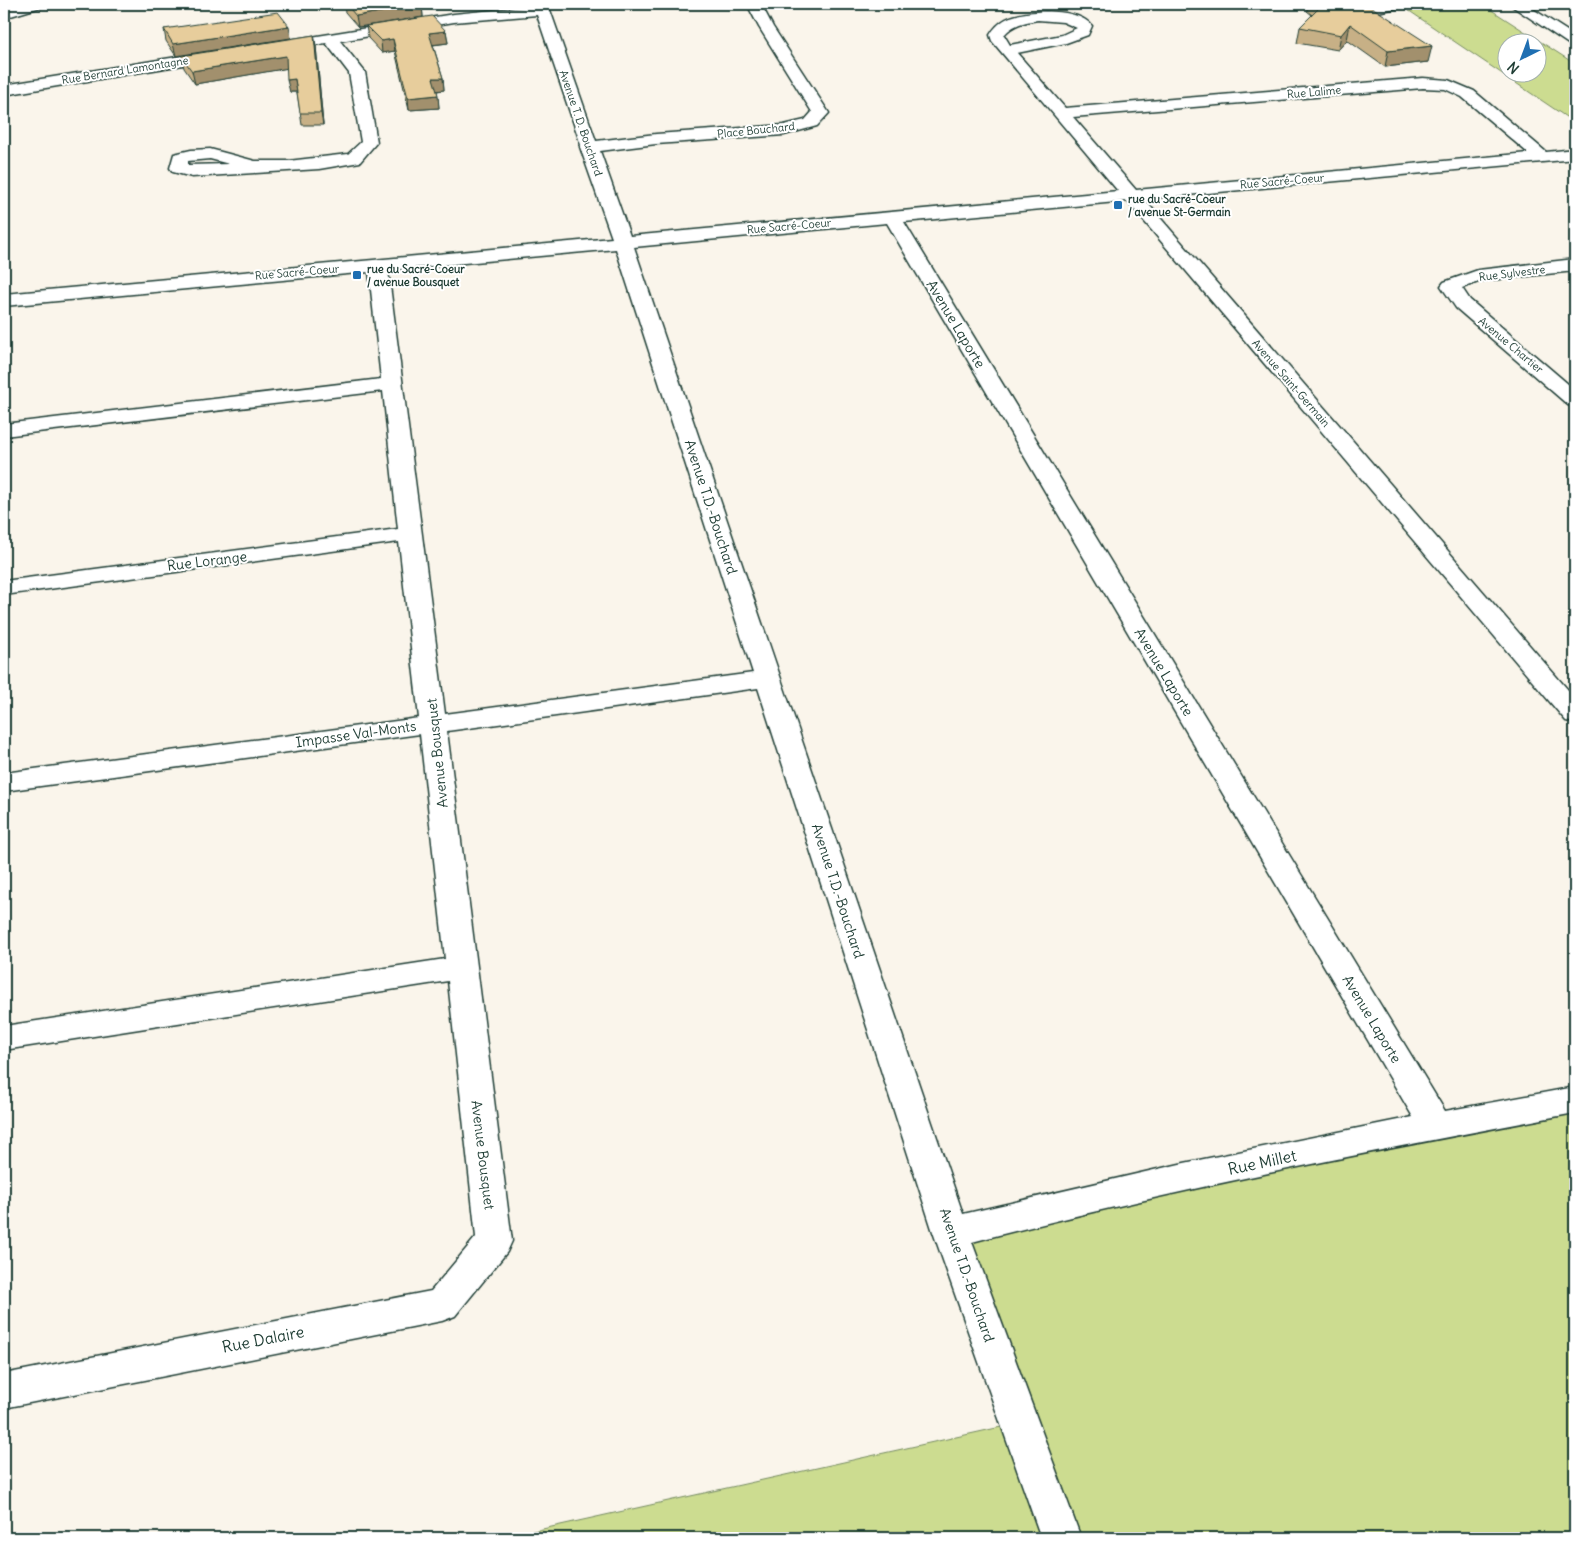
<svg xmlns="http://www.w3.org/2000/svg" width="1579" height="1542" viewBox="0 0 1579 1542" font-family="Delius,sans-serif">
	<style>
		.green { fill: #ccdc90; stroke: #768c62; fill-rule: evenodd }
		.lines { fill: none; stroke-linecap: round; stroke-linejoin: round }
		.minor-casing { stroke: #1f3d34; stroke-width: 3 }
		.minor { fill: #fff; fill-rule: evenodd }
		.wall { fill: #c7b086; stroke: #1f3d34 }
		.shaded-wall { fill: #a2906d; stroke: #1f3d34 }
		.building { fill: #e7cd9c; stroke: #1f3d34 }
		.poi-dot { fill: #1f6fb2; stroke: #fff; stroke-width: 2 }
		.labels { text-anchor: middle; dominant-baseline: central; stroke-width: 4; stroke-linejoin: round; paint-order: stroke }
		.far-street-label { font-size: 11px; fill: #1f3d34; stroke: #fff }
		.far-poi-label { font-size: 11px; font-weight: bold; fill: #1f3d34; stroke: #fff; text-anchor: start }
		.street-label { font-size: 14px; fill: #1f3d34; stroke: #fff }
		.near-street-label { font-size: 16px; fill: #1f3d34; stroke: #fff }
	</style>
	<rect width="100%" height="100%" fill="#faf5eb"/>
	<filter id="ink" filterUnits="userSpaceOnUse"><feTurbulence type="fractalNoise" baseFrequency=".02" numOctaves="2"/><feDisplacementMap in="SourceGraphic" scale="10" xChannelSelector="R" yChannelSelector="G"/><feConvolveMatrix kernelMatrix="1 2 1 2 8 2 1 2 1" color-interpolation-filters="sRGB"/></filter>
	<g filter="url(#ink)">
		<!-- green -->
		<path class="green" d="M1399 4H1482L1572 62 1575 64V123ZM1506 42H1536V72H1506Z
			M1575 1105V1538H502L1019 1423 951 1232Z"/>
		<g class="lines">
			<!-- minor casing -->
			<g class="minor-casing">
				<path id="minor" d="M22 4H43L41 7 4 18V9Z
					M533 4H547L550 10 596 141 656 134 784 125 805 120 812 112 759 27 747 4H761L773 27 829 113 817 126 784 135 656 144 600 151 630 236 1118 191 992 41 990 35C994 28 999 23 1006 19 1025 9 1078 7 1092 26L1088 35 1066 43 1017 53 1065 108 1423 78 1448 80 1474 91 1546 152 1575 149V159L1144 199 1575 698V723L1566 721 1127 201 904 222 1445 1111 1575 1087V1113C1373 1151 1171 1190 972 1242L1081 1538H1041L933 1232 758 688 447 731 512 1241 507 1252 455 1316 442 1321 4 1408V1374L431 1291 476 1237 448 981 4 1050V1026L445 959 420 734 4 791V773L419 718 399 542 4 595V581L398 529 383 391 4 436V424L381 379 369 272 4 306V294L612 238 580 147 581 145 537 15 454 22 340 41 365 72 377 142 360 162 319 169 192 177 173 172 170 168 174 154 191 150 210 149 255 161H288L348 154 361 142 349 73 326 43 279 51 274 49 271 46 274 43 454 14 534 6ZM1038 20 1063 22 1077 28 1062 35 1010 45 1004 35C1013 24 1025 22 1038 20ZM1423 88 1445 89 1462 97 1528 153 1136 190 1073 117ZM210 159 229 164 188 165V161ZM887 223 1413 1117 1184 1163 963 1214 634 247ZM616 249 753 673 445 714 388 270Z
					M1340 4H1398L1399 5 1397 8 1367 14 1342 7Z
					M1509 4H1525L1575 36V46L1570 45Z
					M220 50 225 52 228 55 225 58 4 95V85Z
					M1575 259V271L1481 281 1462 288 1470 300 1575 390V407L1568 405 1456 308 1441 286 1444 282 1478 270Z"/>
			</g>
			<!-- minor -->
			<use href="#minor" class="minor"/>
		</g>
		<!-- wall -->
		<path class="wall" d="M343 4H420L422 5 423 17 358 27 345 12Z
			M1308 4H1359L1428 62 1385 67 1347 40 1338 50 1297 43 1300 27 1312 15 1307 11Z
			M366 26 446 31 448 43 433 45 443 78 444 90 437 91 439 108 409 110 395 51 382 53 368 38Z
			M164 29 291 38 176 56 166 41Z
			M314 35 316 46 323 125H302L297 92H290L287 68 195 84 184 68 181 56Z"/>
		<!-- shaded-wall -->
		<path class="shaded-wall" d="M422 5 423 17 358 27 356 16Z
			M1350 24 1347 40 1338 50 1341 35Z
			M289 26 291 38 176 56 173 44Z
			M446 31 448 43 431 45 429 33Z
			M314 35 316 46 323 125 321 113Z
			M393 39 395 51 382 53 381 41Z
			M1432 46 1428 62 1385 67 1388 51Z
			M286 56 289 68 195 84 192 71Z
			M433 78H443L444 90 435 91Z
			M295 79 297 92H290L287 80Z
			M438 95 439 108 409 110 408 98Z"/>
		<!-- building -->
		<path class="building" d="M346 4H420L422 5 356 16Z
			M1321 4H1359L1370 6 1432 46 1388 51 1350 24 1341 35 1300 27 1322 5Z
			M278 12 289 26 173 44 164 29Z
			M432 16 446 31 429 33 443 78H433L438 95 408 98 393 39 381 41 366 26Z
			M314 35 321 113H300L295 79 287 80 286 56 192 71 181 56Z"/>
	</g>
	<!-- markers -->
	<g class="poi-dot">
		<rect x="1113" y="200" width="10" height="10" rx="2.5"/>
		<rect x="352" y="270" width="10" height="10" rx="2.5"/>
	</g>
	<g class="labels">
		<!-- far-street labels -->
		<g class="far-street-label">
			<text transform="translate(125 70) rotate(-9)">Rue Bernard Lamontagne</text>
			<text transform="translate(1314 92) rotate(-5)">Rue Lalime</text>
			<text transform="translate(581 123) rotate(71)">Avenue T. D. Bouchard</text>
			<text transform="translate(756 130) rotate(-6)">Place Bouchard</text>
			<text transform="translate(1282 181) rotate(-5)">Rue Sacré-Coeur</text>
			<text transform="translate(789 226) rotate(-5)">Rue Sacré-Coeur</text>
			<text transform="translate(297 272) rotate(-5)">Rue Sacré-Coeur</text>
			<text transform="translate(1512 273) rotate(-7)">Rue Sylvestre</text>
			<text transform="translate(1511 345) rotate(40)">Avenue Chartier</text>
			<text transform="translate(1291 383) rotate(49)">Avenue Saint-Germain</text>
		</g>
		<!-- far-poi labels -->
		<g class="far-poi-label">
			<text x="1128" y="199">rue du Sacré-Coeur<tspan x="1128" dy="13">/ avenue St-Germain</tspan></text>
			<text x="367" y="269">rue du Sacré-Coeur<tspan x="367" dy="13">/ avenue Bousquet</tspan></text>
		</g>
		<!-- street labels -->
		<g class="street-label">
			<text transform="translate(956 324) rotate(59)">Avenue Laporte</text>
			<text transform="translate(711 507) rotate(72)">Avenue T.D.-Bouchard</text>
			<text transform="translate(207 561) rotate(-7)">Rue Lorange</text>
			<text transform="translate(1164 672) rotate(59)">Avenue Laporte</text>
			<text transform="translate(356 734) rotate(-8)">Impasse Val-Monts</text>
			<text transform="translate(437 753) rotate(-96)">Avenue Bousquet</text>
			<text transform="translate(838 891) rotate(72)">Avenue T.D.-Bouchard</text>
			<text transform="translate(1372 1019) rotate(59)">Avenue Laporte</text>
			<text transform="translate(483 1155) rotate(83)">Avenue Bousquet</text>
			<text transform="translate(967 1275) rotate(71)">Avenue T.D.-Bouchard</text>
		</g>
		<!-- near-street labels -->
		<g class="near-street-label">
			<text transform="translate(1262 1162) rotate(-12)">Rue Millet</text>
			<text transform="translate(263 1339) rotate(-11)">Rue Dalaire</text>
		</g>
	</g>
	<!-- margin -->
	<rect width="1579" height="1542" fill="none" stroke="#fff" stroke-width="20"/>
	<rect x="10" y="10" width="1559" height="1522" fill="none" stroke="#1f3d34" stroke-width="2" filter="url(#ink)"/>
	<!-- north arrow -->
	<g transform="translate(1522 58) rotate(222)"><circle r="24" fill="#ffffff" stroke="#a5b1ae"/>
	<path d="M0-4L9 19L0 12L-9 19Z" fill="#1f6fb2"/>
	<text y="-8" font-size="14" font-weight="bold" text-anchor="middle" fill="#1f3d34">N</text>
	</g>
</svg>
